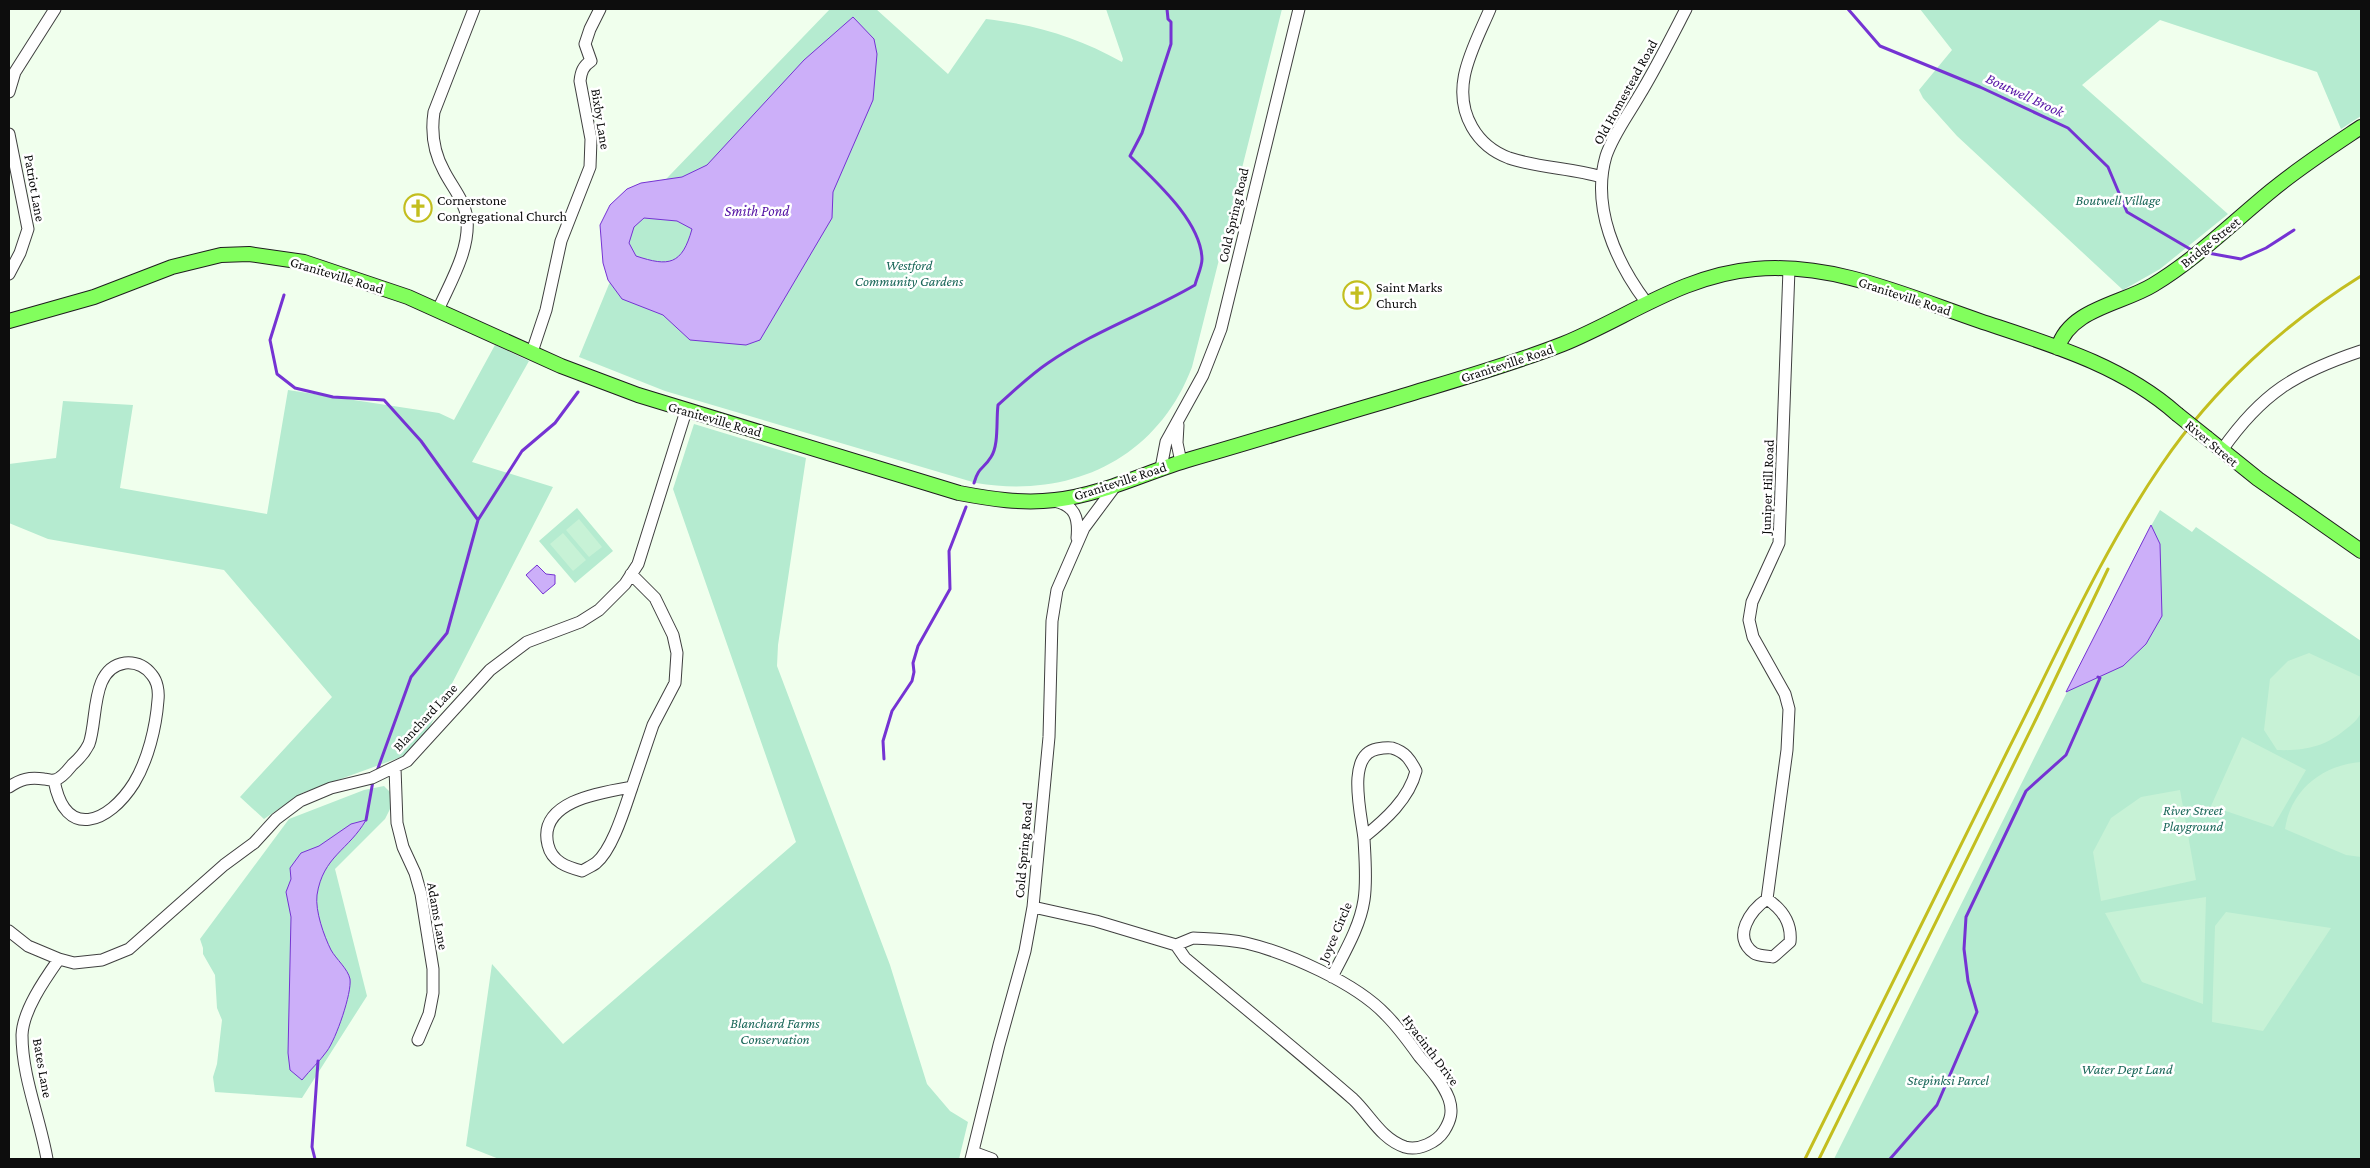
<svg xmlns="http://www.w3.org/2000/svg" width="2370" height="1168" viewBox="0 0 2370 1168" font-family="'Crimson Pro',serif">
<style>
.green{fill:#b5ebd0}
.pitch{fill:#c7f2d6}
.water{fill:#ccaff9;stroke:#7533d3;fill-rule:evenodd}
.lines{fill:none;stroke-linecap:round;stroke-linejoin:round}
.stream{stroke:#7533d3;stroke-width:3}
.minor-casing{stroke:#404040;stroke-width:13}
.major-casing{stroke:#1e1e1e;stroke-width:16}
.minor{stroke:#fff;stroke-width:11}
.major{stroke:#82fe5d;stroke-width:14}
.rail{stroke:#c3be1f;stroke-width:3}
.major-bridge-casing{stroke:#1e1e1e;stroke-width:16;stroke-linecap:butt}
.major-bridge{stroke:#82fe5d;stroke-width:14}
.labels{text-anchor:middle;stroke-width:5;stroke-linejoin:round;paint-order:stroke}
.street-label{font-size:14px;fill:#0d0d0d;stroke:#fff}
.poi-label{font-size:14px;fill:#0d0d0d;stroke:#fff;text-anchor:start}
.park-label{font-size:14px;font-style:italic;fill:#1a6759;stroke:#fff}
.water-label{font-size:15px;font-style:italic;fill:#5311a4;stroke:#fff}
</style>
<rect width="100%" height="100%" fill="#f0ffed"/>
<path class="green" d="M830,9H876L948,74L986,19C1037,25 1077,37 1122,62L1123,59L1106,9H1282L1192,367C1157,459 1071,499 976,483L665,391L579,357L642,204Z
M1920,9H2361V116L2341,129L2317,72L2160,20L2082,85L2228,214L2160,269L2123,290L1957,136L1923,98L1919,90L1952,50Z
M495,345L529,361L472,462L553,487L426,734L404,756L302,793L264,819L240,797L332,697L224,570L48,539L9,523V464L56,458L63,401L133,405L120,488L267,514L288,390L439,413L454,420Z
M694,424L806,458L778,645L777,666L890,965L927,1084L950,1111L968,1122L959,1159H499L466,1146L492,964L563,1044L796,842L673,489Z
M577,508L613,551L575,583L539,541Z
M2160,510L2192,532L2196,527L2361,641V1159H1834L2142,542Z
M384,786L390,792L392,805L385,819L335,869L367,996L302,1098L215,1092L213,1077L217,1064L222,1020L217,1008L215,975L203,954V948L200,939L289,819L364,790Z"/>
<path class="pitch" d="M579,519L602,547L589,557L566,530Z
M563,533L586,560L573,571L550,544Z
M2309,653L2361,677C2361,687 2364,702 2361,712C2359,719 2351,725 2346,729C2325,747 2304,751 2277,750L2264,730L2270,679L2288,661Z
M2242,737L2306,770L2273,827L2211,806Z
M2361,762V857L2346,855L2285,829C2291,790 2322,765 2361,762Z
M2180,790L2196,880L2101,901L2093,852L2111,818L2141,797Z
M2206,897L2203,1004L2142,982L2105,913Z
M2226,912L2331,928L2263,1031L2212,1022L2215,926Z"/>
<path class="water" d="M853,17L874,39L877,54L873,100L833,192L832,218L760,340L746,345L690,340L663,315L622,299L608,280L603,263L600,225L610,205L627,189L641,183L682,177L707,165L804,60ZM644,218L677,221L692,229C682,265 669,267 636,256L629,243L634,227Z
M2151,525L2160,544L2162,616L2146,644L2123,666L2066,692Z
M537,565L546,574L555,575V584L543,594L526,575Z
M366,820C349,850 323,856 317,895C315,911 324,936 331,950C336,959 348,969 350,979C352,993 336,1039 327,1051C320,1061 310,1070 302,1080L290,1070L288,1053L291,917L286,892L291,879L290,868L301,853L319,846L351,824Z"/>
<g class="lines">
<path class="stream" d="M1848,9L1880,46L1980,87L2068,128L2108,167L2127,212L2190,249
M2208,253L2241,259L2266,248L2294,230
M284,295L270,340L277,374L295,388L333,397L384,400L421,441L478,520
M974,483C979,466 983,470 991,457C999,445 996,421 998,405C1014,391 1030,375 1048,363C1094,331 1147,313 1195,285C1197,277 1202,267 1202,259C1201,221 1155,181 1130,156L1142,133L1171,44V22L1168,19L1167,9
M884,759L883,741L892,711L912,681L914,672L913,663L918,646L950,589L949,551L966,507
M377,771L411,677L447,633L478,520L522,451L555,423L578,392
M366,820L373,781
M315,1159L312,1147L318,1061
M1890,1159L1937,1105L1977,1012L1968,981L1964,949L1966,917L2026,791L2066,755L2100,678L2098,677"/>
<g class="minor-casing">
<path id="minor" d="M1490,9C1474,47 1449,87 1472,127C1480,141 1493,152 1509,158C1539,168 1572,168 1602,177
M9,92L15,72L55,9
M9,134L28,229L20,253L9,274
M1646,302C1616,262 1591,207 1606,156C1613,135 1628,115 1639,96C1656,68 1671,38 1686,9
M438,310C450,283 470,250 467,219C465,201 452,187 444,171C434,153 431,132 434,112L474,9
M532,352L546,310L561,241L590,167L591,139L580,81C581,72 583,66 591,61L585,44L590,29L600,9
M1178,425L1177,443L1181,462
M2222,450C2262,393 2295,373 2361,351
M1161,468L1166,442L1203,375L1221,329L1299,9
M1054,501C1075,505 1079,518 1077,538
M631,574L655,598L673,635L677,653L675,683L653,725L632,787C602,792 537,801 548,845C552,862 567,867 582,871C587,868 592,866 596,863C613,849 625,807 632,787
M395,768L397,823L403,847L415,873L421,894L433,969V993L429,1014L418,1040
M9,787C21,779 29,777 44,779C47,779 52,781 55,780C62,778 68,770 72,765C79,759 85,752 89,744C98,720 90,668 125,663C136,662 145,666 152,675C157,681 159,691 158,700C156,727 148,760 134,783C109,823 65,841 54,780
M1767,899C1751,910 1731,937 1754,953C1758,956 1768,956 1773,957L1790,942C1792,923 1783,910 1767,899L1787,750L1789,709L1785,694L1753,637L1749,620L1752,602L1779,543L1789,269
M1033,907L1096,921L1176,945
M9,931L28,946L59,959L74,963L102,960L129,949L224,865L254,843L276,819L300,801L331,788L372,778L407,761L490,670L527,642L580,622L599,610L625,584L638,564L686,411
M1193,938C1211,939 1228,939 1246,943C1288,953 1356,983 1386,1015C1398,1027 1409,1042 1419,1056C1430,1069 1443,1083 1449,1099C1453,1111 1451,1120 1444,1131C1437,1142 1419,1151 1405,1147C1381,1139 1370,1115 1353,1099C1298,1051 1241,1005 1185,958L1176,945Z
M1332,977C1344,953 1360,927 1364,900C1367,881 1365,858 1364,839C1362,817 1345,755 1377,749C1382,748 1387,747 1392,748C1405,752 1410,759 1416,771C1409,799 1385,820 1364,837
M973,1152L992,1159
M47,1159C40,1118 22,1077 22,1035C23,1010 45,979 59,959
M971,1159L999,1045L1025,951L1033,907L1049,737L1052,621L1057,590L1084,528L1116,485"/>
</g>
<g class="major-casing">
<path id="major" d="M9,321L94,297L172,267L221,255L249,254L304,262L408,297L561,366L638,395L959,493C991,499 1022,504 1055,500C1102,495 1146,472 1191,459C1258,440 1324,419 1390,400C1448,382 1507,366 1563,344C1627,318 1683,275 1755,269C1833,262 1907,296 1980,321C2049,344 2122,365 2177,414
M2058,348C2069,309 2122,304 2153,285C2196,259 2232,223 2271,191C2300,167 2331,147 2361,127
M2207,438L2258,479L2361,551"/>
</g>
<use href="#minor" class="minor"/>
<use href="#major" class="major"/>
<path class="rail" d="M1805,1159C1873,1023 1940,886 2008,750C2057,654 2101,553 2162,464C2213,389 2284,324 2361,276
M1819,1159L2037,717L2108,569"/>
<g class="major-bridge-casing">
<path id="major-bridge" d="M2177,414L2207,438"/>
</g>
<use href="#major-bridge" class="major-bridge"/>
</g>
<defs>
<g id="church-ring" transform="scale(1.4375)"><circle r="9.5" fill="#fff" stroke="#c3be1f" stroke-width="1.5"/><path d="M-1.2-6h2.4v3.5h3.3v2.4h-3.3V6h-2.4V-.1h-3.3v-2.4h3.3Z" fill="#c3be1f"/></g>
</defs>
<g fill-rule="evenodd">
<use href="#church-ring" x="418" y="208"/>
<use href="#church-ring" x="1357" y="295"/>
</g>
<g class="labels">
<g class="street-label">
<text transform="translate(1625 92) rotate(-61)" y="5">Old Homestead Road</text>
<text transform="translate(601 119) rotate(81)" y="5">Bixby Lane</text>
<text transform="translate(35 188) rotate(80)" y="5">Patriot Lane</text>
<text transform="translate(1233 215) rotate(-77)" y="5">Cold Spring Road</text>
<text transform="translate(2210 242) rotate(-39)" y="5">Bridge Street</text>
<text transform="translate(337 275) rotate(17)" y="5">Graniteville Road</text>
<text transform="translate(1905 296) rotate(18)" y="5">Graniteville Road</text>
<text transform="translate(1507 363) rotate(-18)" y="5">Graniteville Road</text>
<text transform="translate(715 419) rotate(16)" y="5">Graniteville Road</text>
<text transform="translate(2212 443) rotate(40)" y="5">River Street</text>
<text transform="translate(1120 481) rotate(-18)" y="5">Graniteville Road</text>
<text transform="translate(1767 487) rotate(-88)" y="5">Juniper Hill Road</text>
<text transform="translate(425 717) rotate(-47)" y="5">Blanchard Lane</text>
<text transform="translate(1023 850) rotate(-85)" y="5">Cold Spring Road</text>
<text transform="translate(438 916) rotate(80)" y="5">Adams Lane</text>
<text transform="translate(1335 932) rotate(-67)" y="5">Joyce Circle</text>
<text transform="translate(1431 1050) rotate(53)" y="5">Hyacinth Drive</text>
<text transform="translate(43 1068) rotate(80)" y="5">Bates Lane</text>
</g>
<g class="poi-label">
<text x="437" y="205">Cornerstone<tspan x="437" dy="16">Congregational Church</tspan></text>
<text x="1376" y="292">Saint Marks<tspan x="1376" dy="16">Church</tspan></text>
</g>
<g class="park-label">
<text x="2118" y="205">Boutwell Village</text>
<text x="909" y="270">Westford<tspan x="909" dy="16">Community Gardens</tspan></text>
<text x="2193" y="815">River Street<tspan x="2193" dy="16">Playground</tspan></text>
<text x="775" y="1028">Blanchard Farms<tspan x="775" dy="16">Conservation</tspan></text>
<text x="2127" y="1074">Water Dept Land</text>
<text x="1948" y="1085">Stepinksi Parcel</text>
</g>
<g class="water-label">
<text transform="translate(2025 95) rotate(25)" y="5">Boutwell Brook</text>
<text x="757" y="216">Smith Pond</text>
</g>
</g>
<rect width="2370" height="1168" fill="none" stroke="#0d0d0d" stroke-width="20"/>
</svg>
